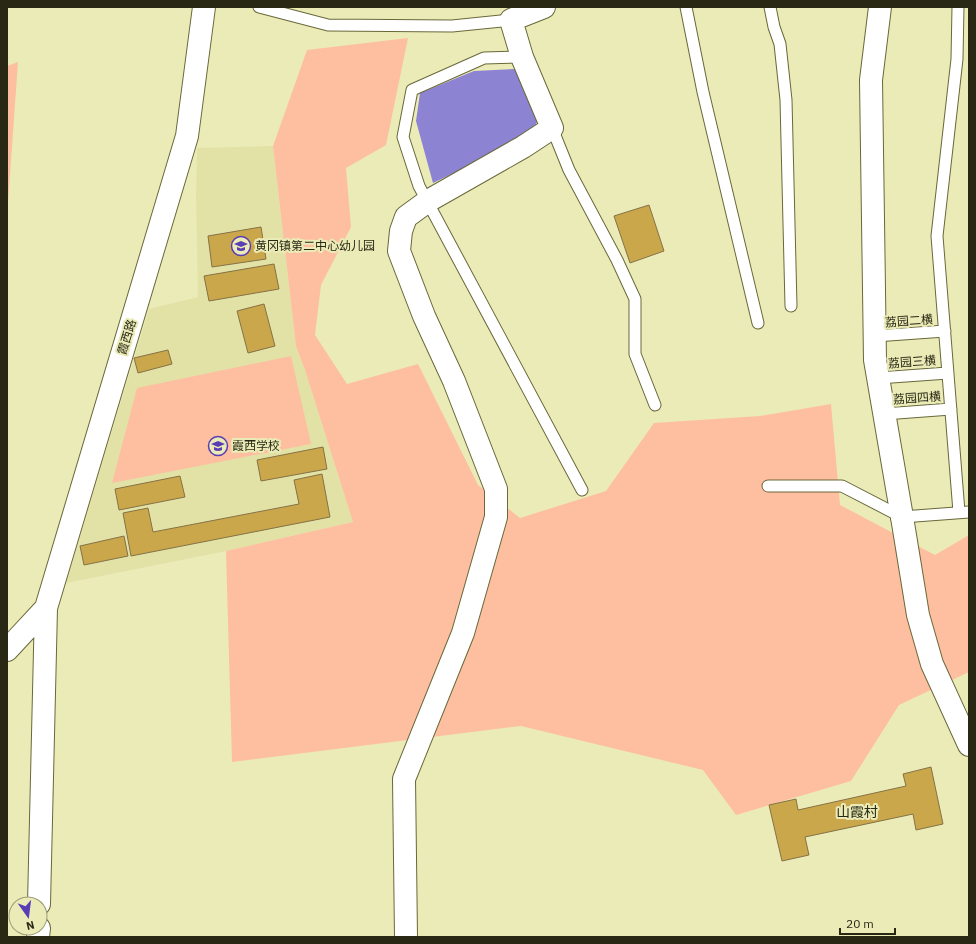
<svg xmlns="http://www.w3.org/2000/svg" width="976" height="944" viewBox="0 0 976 944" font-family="'IBM Plex Sans','Noto Sans SC',sans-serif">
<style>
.built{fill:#e2e2a7}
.green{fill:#fdbf9f}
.water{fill:#8c83d3}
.building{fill:#cba74c;stroke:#847245}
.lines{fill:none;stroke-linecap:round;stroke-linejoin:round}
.lane-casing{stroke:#69683a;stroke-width:13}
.street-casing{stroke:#69683a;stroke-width:24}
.secondary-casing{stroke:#69683a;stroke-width:24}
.lane{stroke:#fff;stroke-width:11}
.street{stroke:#fff;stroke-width:22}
.secondary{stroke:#fff;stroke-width:22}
.labels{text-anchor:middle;stroke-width:4;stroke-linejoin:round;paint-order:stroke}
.poi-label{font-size:12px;fill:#292815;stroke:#ebebb8;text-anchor:start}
.street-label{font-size:12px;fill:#292815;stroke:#ebebb8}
.quarter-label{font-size:14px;fill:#292815;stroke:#ebebb8}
</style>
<rect width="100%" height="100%" fill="#ebebb8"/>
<path class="built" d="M273,146L296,346L305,370L353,522L226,551L66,583L149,309L198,297L196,196L197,148Z"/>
<path class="green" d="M408,38L386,145L346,168L351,227L321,285L315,335L347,384L418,364L478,485L520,518L606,491L654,423L760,416L831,404L840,505L935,555L969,535V672L899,705L851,781L736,815L703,770L521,726L232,762L226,551L353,522L305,370L296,346L273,146L307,50Z
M18,62L7,217V66Z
M291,356L311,444L112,483L137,388Z"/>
<path class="water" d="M515,69L539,116L535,127L498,152L433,183L416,121L420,93L474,71Z"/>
<path class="building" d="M649,205L664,251L630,263L614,216Z
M261,227L266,259L212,267L208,236Z
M274,264L279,289L209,301L204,276Z
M264,304L275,346L248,353L237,311Z
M168,350L172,364L138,373L134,358Z
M323,447L327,469L261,481L257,460Z
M322,474L330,517L131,556L123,513L148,508L153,532L299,504L294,480Z
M180,476L185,497L119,510L115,489Z
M124,536L128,556L84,565L80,546Z
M931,767L943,824L916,830L913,814L805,837L809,855L782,861L769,805L796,799L798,810L906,786L903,774Z"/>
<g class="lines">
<g class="lane-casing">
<path id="lane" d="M259,7L328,25L452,26L511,20
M686,7L703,92L758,323
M770,7L774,27L780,44L786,100L791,306
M958,7L957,59L937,236L959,512
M522,57L484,58L412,90L403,137L419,186L582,490
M552,128L569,170L617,260L635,299V354L655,405
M875,336L945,331
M878,378L948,373
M884,414L951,409
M768,486H842L902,517L969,512"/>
</g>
<g class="street-casing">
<path id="street" d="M880,7L871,80L875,360L902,517
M406,937L404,779L463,633L496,517V489L454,381L424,316L399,251L401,231L406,217L428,201L523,147L552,128L522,57L511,20L544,7"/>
</g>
<g class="secondary-casing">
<path id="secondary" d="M902,517L918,615L932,664L969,745
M7,650L46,608L187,136L204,7
M39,904L46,608
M38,937L39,928"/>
</g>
<use href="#lane" class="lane"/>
<use href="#street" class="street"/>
<use href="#secondary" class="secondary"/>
</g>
<defs>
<g id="school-ring" transform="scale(1)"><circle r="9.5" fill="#ebebb8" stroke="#593db5" stroke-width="1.5"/><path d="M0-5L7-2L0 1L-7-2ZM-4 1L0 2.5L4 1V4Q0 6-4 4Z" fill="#593db5"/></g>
</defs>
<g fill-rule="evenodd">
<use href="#school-ring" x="241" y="246"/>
<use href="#school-ring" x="218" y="446"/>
</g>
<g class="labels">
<g class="poi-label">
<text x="255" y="250">黄冈镇第二中心幼儿园</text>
<text x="232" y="450">霞西学校</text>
</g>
<g class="street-label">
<text transform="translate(909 321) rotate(-4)" y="4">荔园二横</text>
<text transform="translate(127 337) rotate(-73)" y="4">霞西路</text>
<text transform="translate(912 362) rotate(-4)" y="4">荔园三横</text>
<text transform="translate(917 398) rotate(-4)" y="4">荔园四横</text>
</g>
<g class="quarter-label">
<text x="857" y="817">山霞村</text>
</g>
</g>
<rect width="976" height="944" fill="none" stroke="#292815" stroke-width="16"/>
<g transform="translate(28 916) rotate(166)"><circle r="19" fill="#ebebb8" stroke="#9d9d77"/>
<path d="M0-3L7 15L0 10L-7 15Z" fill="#593db5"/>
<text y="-6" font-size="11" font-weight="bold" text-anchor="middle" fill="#292815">N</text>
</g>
<path d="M840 928v6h55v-6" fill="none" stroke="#292815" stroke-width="2"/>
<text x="846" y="928" font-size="12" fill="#292815" stroke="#ebebb8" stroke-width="3" paint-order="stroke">20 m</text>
</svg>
